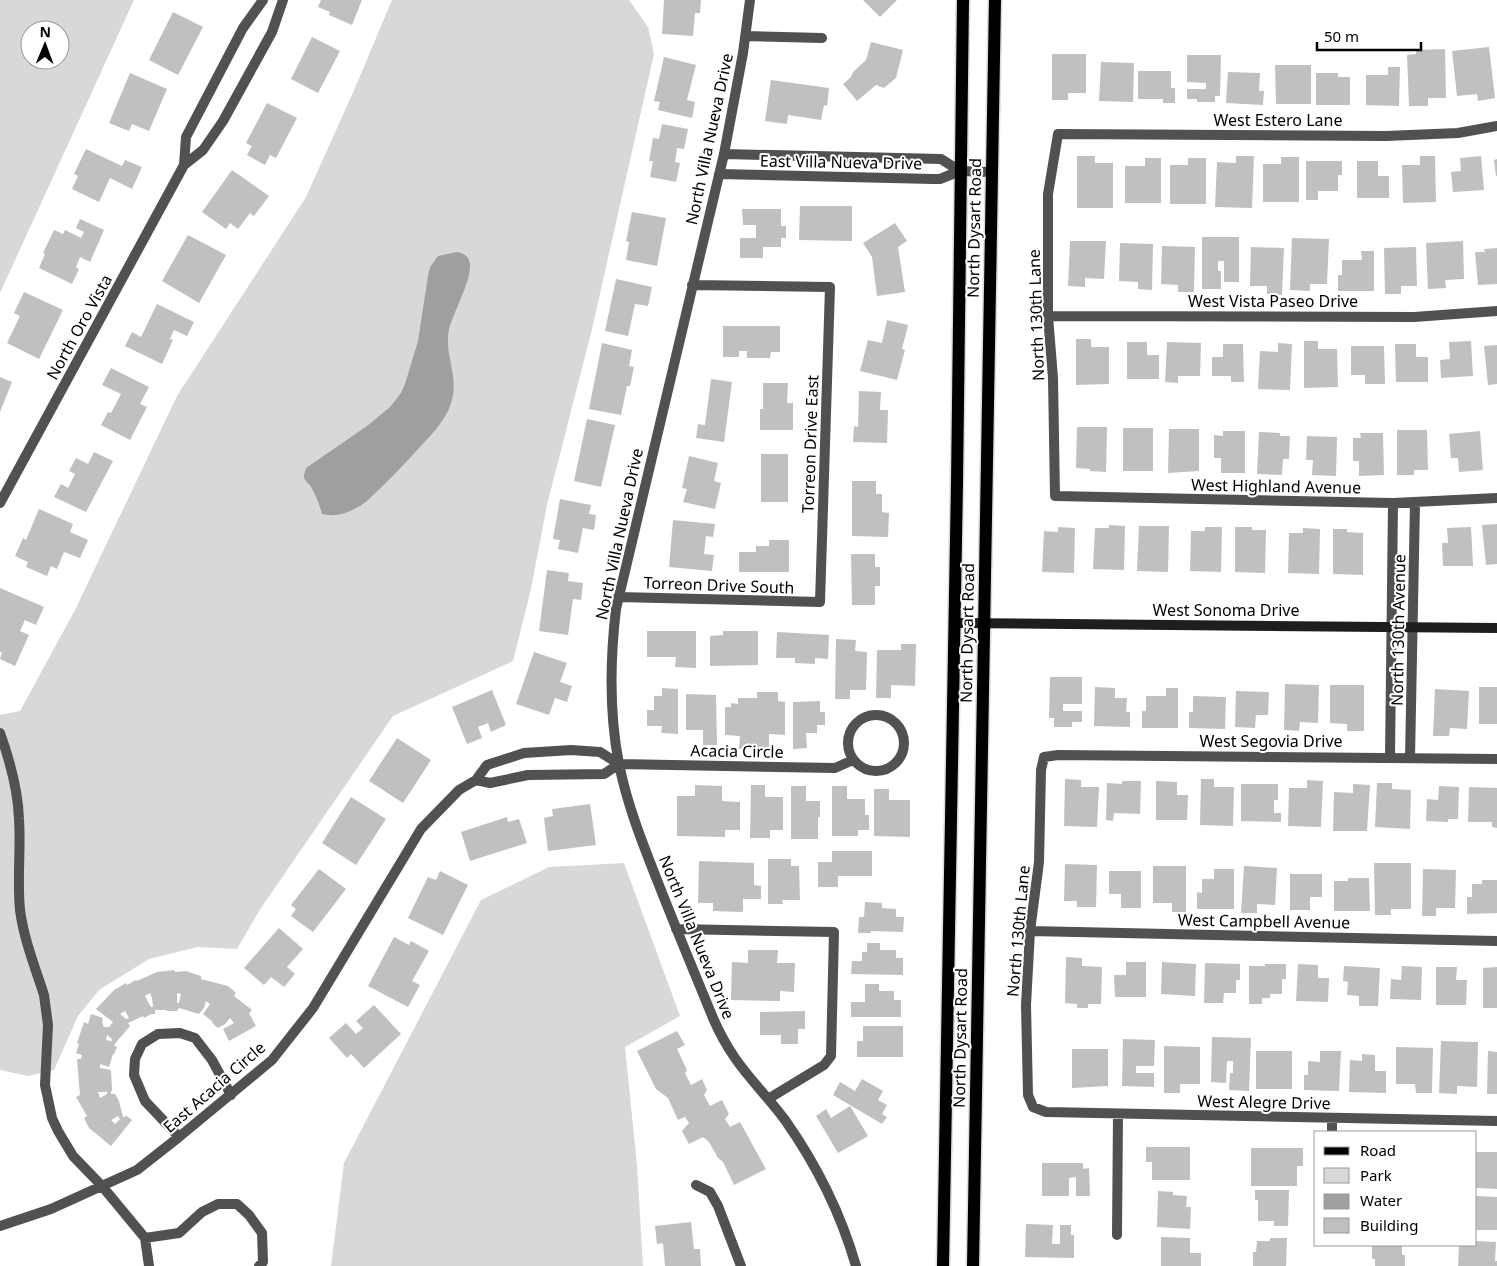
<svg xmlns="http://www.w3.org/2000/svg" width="1497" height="1266" viewBox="0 0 1497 1266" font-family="'Noto Sans',sans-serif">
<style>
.green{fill:#d8d8d8;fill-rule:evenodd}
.water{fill:#9f9f9f}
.building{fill:#c0c0c0;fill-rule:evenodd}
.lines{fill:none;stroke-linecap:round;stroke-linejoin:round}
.primary-casing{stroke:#dbdbdb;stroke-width:15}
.street{stroke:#515151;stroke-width:10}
.secondary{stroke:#1e1e1e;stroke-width:10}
.primary{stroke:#000;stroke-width:12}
.labels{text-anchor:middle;stroke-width:4;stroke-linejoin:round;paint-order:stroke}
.street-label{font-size:16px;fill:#000;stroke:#fff}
</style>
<rect width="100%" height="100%" fill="#fff"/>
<path class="green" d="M0,0H134L0,293ZM30,30H60V60H30Z
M392,0H629L648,27L654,54L592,329L547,505L531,589L513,661L393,716L259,911L237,949L198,947L149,959L99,990L78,1016L54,1070L28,1076L0,1070V715L20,711L75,610L177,396L306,197L355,88Z
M624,863L680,1016L625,1047L637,1165L643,1266H331L344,1163L481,900L549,867Z"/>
<path class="water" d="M457,252C462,253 467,255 469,260C475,274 453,313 449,329C443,358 463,379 448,411C441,425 430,436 420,447C403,466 385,484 367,501C354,511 338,518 322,514C320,506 316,495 311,487C309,483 305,482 304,477C304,473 305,472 306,468L367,426L390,407L401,393L405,384L418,341L428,276L430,267L438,256Z"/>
<path class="building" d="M321,0H362L352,25L329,15L330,12L318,7Z
M664,0H701L700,13H695L693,36L662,34Z
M863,0H897L880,17Z
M173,12L203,27L178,75L149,60Z
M312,37L340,51L318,93L291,79Z
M871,42L903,50L896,78L884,88L876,85L857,101L843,84L851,77L853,72L866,60Z
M1489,47L1495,98L1478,101L1477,94L1457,96L1452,51Z
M1445,49L1446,98H1428V106H1409L1407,55L1416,54V50Z
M1052,54H1086V93H1068V100H1052Z
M1187,55H1221L1220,96H1215V102H1197V99H1187V89H1206V83L1187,82Z
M664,57L696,65L687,100L695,102L692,118L658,110L660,102L654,101Z
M1101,62L1134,63L1133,102L1099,101Z
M1275,65H1311V104H1276Z
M1388,67H1400L1399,106L1366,105V75H1388Z
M1138,71H1171V88H1175V103H1163V99H1138Z
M1228,72L1260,73L1259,91H1264L1263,105L1226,103Z
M130,73L167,89L149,131L132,124L129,131L109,123Z
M1316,73H1338V77H1350V105H1316Z
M771,80L829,88L827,106L824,105L821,120L788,115L787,124L765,121Z
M267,103L297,118L276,158L270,155L265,165L247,155L252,146L246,143Z
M662,124L688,129L684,149L677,148L675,162L680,163L676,182L650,177L653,161H649L653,138L659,139Z
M86,149L122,166L125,160L142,167L132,189L110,178L99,202L72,189L78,176L74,174Z
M1077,156H1095V163H1113V208H1077Z
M1236,156H1254L1252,208L1215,207L1217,162L1236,163Z
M1420,156H1435L1436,202L1403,203L1402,165H1420Z
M1481,156L1484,190L1453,192L1451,172L1461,171L1460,158Z
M1281,157H1299V202H1263V164H1281Z
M1145,158H1161V203H1125V166H1145Z
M1188,158H1206V204H1170V165H1188Z
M1497,159V176H1496L1494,160Z
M1306,161H1342V175H1338V191H1318V200H1306Z
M1357,161H1378V176H1389V198H1357Z
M232,170L269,196L254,216L250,213L238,229L230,223L226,229L202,212Z
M800,206H852V241L799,240Z
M742,209H781V226H786V238H781V247H763V258H740V238H756V225H743Z
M632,212L666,218L657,266L626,260L629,242L626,241Z
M80,219L104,230L90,262L80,257L76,267L79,269L72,284L39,268L45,254L43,253L54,230L63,234L65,230L81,238L84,232L76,228Z
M895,223L907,241L898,247L905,292L877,296L872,257L863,243Z
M188,235L226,255L199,303L162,281Z
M1202,237H1239V282H1224V261H1218V271H1221V289H1202Z
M1292,238L1329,239L1327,284H1310V291L1290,290Z
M1070,241H1106L1104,279L1085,278V287L1068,286Z
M1463,241L1464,279L1445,280L1446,288L1428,289L1426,243Z
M1120,243L1153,244L1152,290L1138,289V282L1119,281Z
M1162,246L1195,247L1194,292H1178V285L1161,284Z
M1251,247L1284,248L1282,295L1267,294V286H1250Z
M1416,247L1417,286H1401V294H1385L1384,248Z
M1497,248V284L1478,285L1475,252H1485L1484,249Z
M1361,251H1374V291H1338V275H1342V260H1362Z
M616,279L652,287L648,306L635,304L628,336L605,331Z
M24,292L63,310L39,359L7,343L20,316L14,313Z
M157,304L194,322L187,336L174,330L170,339L173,340L162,364L125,346L132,332L141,337Z
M887,320L908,325L902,349L905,350L897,380L860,371L868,340L882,343Z
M723,326H780V352H771L770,358H747V351H739V357H723Z
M1076,339H1091V347H1109V384L1076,385Z
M1304,341H1318V349H1337L1338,387L1304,388Z
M1471,341L1473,376L1441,378L1440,360L1450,359L1449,342Z
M1127,342H1147V355H1159V379H1127Z
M1167,342L1201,343L1200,376H1178V383L1165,382Z
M602,343L632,350L629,366L634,367L630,386H627L621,415L589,409Z
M1278,343L1292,344L1290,390L1258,389L1260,351L1278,352Z
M1223,344H1243L1244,382H1231V376H1212V357H1223Z
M1395,344H1416V357H1428V382H1396Z
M1497,345V384L1488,385L1484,346Z
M1351,346H1384L1385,384H1365V375H1351Z
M111,368L149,387L140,404L147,407L130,440L101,425L108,412L111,413L121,394L102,385Z
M0,377L12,382L0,412Z
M711,379L732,382L724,442L696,438L698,424L705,425Z
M763,383H788L787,403H793V430H760V409H763Z
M859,391L881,392L880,410H888L887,443L853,442L854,426L858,427Z
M587,419L615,425L601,487L574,481Z
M1077,427H1107L1106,472L1090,471V469L1076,468Z
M1123,428H1153V471H1123Z
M1169,429H1199V471L1168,473Z
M1397,430H1427L1428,470H1414V475H1397Z
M1223,431H1245V473H1221V458H1214V435L1223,436Z
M1480,431L1483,470L1459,472L1458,458H1451L1449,434Z
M1259,432L1280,433V436H1290L1289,459H1283L1282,475L1257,474Z
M1360,433H1383L1384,475L1359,476V461H1353V438H1361Z
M1307,436L1337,437L1336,476L1312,475L1313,460H1306Z
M94,452L113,461L86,512L54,497L61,484L68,488L75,474L69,471L76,458L88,464Z
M761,454H788V502H761Z
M689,456L718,463L714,481L721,483L715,509L683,502L687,489L682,488Z
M852,481H876V494H882V512L889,513L888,537L852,536Z
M560,499L591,505L589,514L596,515L594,530L583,528L578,553L558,549L560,540L553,539Z
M39,509L73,524L70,532L88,540L80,558L64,552L57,569L51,566L47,576L26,567L28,562L15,556L23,538L26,540Z
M673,520L715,524L713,537L706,536L704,554L714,555L712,571L669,567Z
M1497,524V564L1486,565L1482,525Z
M1109,525L1125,526L1124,570L1093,569L1095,528H1109Z
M1139,526H1169L1168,572L1137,571Z
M1058,527L1075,528L1074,573L1042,572L1044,531L1058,532Z
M1205,527H1222L1221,572L1190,571L1191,531H1205Z
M1235,527H1252V530H1266L1265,573L1235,572Z
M1471,527L1473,566H1443L1442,543H1448L1447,528Z
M1303,528L1320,529L1319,574L1288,573L1289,533H1303Z
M1333,529H1347V532L1363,533V575L1333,574Z
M769,540H789V572H739V552H756V546H769Z
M851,554H875V567H880V586H875V605H852Z
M547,570L569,573L568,581L583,583L581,600L573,599L568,635L539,631Z
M0,588L44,607L36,625L25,620L20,631L29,635L15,666L0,659L2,652H0Z
M647,631H696V668L675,667L676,657H647Z
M723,631H758V665L710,666V636L723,635Z
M777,632L829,635L828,659L815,658V664L795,663V658H776Z
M836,639L856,640L855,651L867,652L866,690H850V699H835Z
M901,644H916L915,686L891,685V698H876L877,650H901Z
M534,652L567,663L560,682L572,686L567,702L555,698L549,715L516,704Z
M1050,677H1082V704H1063V711H1082V722H1072V727H1054V718H1049Z
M1285,684L1319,685L1318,723L1300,722L1299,731L1284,730Z
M1330,685H1364V731H1347V724L1330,723Z
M1095,687L1115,688V698H1127L1126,712H1130V727L1094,726Z
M1479,687H1497V724H1479Z
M662,688L678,689V734L661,733L662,726H647V710H654V696H662Z
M1166,688H1178V728H1142V711H1146V696H1166Z
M1435,689L1469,691L1467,729L1450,728L1449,736H1433Z
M492,690L506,725L491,732L488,723L478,727L482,738L467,744L452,707Z
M1236,691L1269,692L1268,715H1256L1255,728L1235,727Z
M757,692H778V701L785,702V735L769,734V748L739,749L740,736L725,735V707H731V703L738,704V698H757Z
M686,694L716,695L717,745H703V730H686Z
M1193,696L1226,697L1225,729L1189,728V712H1193Z
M820,701V712H825V725H817V733H806L807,748L793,749V702Z
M397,738L431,760L403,803L369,781Z
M1065,779L1081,780V787H1099L1097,827L1064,826Z
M1201,779H1214V787H1234L1233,826L1200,825Z
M1307,780L1323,781L1321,827L1288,826L1289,788H1307Z
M1122,781H1141L1140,814L1114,813L1113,821L1106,820L1107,783L1122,784Z
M1156,781L1177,782V795H1188L1187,820H1156Z
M1377,783H1392V789L1411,790L1410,829L1375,827Z
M1241,784H1278V800H1274V813H1281V822L1241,821Z
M1353,784L1370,785L1367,831H1333L1334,792L1353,793Z
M695,785L722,786V801L740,802V830H725V837L677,836V796H695Z
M751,785H765V797H783V830H770V838H750Z
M791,786H806V801H820V817H818V839H791Z
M832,786H847V799H865V815H869V830H858V836H832Z
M1439,786L1459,787L1458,819H1448V822L1426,821L1427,799L1438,800Z
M1469,787L1497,788V828L1492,827V822H1468Z
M874,789H889V800H910V837L874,836Z
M351,797L386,819L356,865L322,843Z
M590,804L596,845L548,851L544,818L553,816L552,809Z
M507,817L508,822L519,819L527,843L470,861L461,832Z
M832,851H872V876H838V887H818V862H832Z
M768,859H791V866H799L800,900H782L783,904H768Z
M699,861L754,863V885L761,886V899H743V912L713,911V903H698Z
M1374,863H1411V909H1391V915H1375Z
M1065,864L1097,865L1096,907H1077V901H1064Z
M1153,866H1186V912H1172V903H1153Z
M1244,866L1277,868L1275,905L1257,904V913H1241Z
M319,869L346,889L313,932L291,916L296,909L291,905Z
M1214,869H1234V909H1197V892L1202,893V879H1214Z
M1423,869L1456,870L1455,908H1436V916H1422Z
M440,871L468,885L443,935L408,918L428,877L436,880Z
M1109,871H1141V908H1121V894H1109Z
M1290,874H1322V897H1310V910H1290Z
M1348,878H1369L1370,911H1334V881H1348Z
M1482,880H1497V913L1467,914V897H1472V884H1482Z
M865,902L882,903V908L896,909V917H904L903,932L871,931V933H858L859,917H864Z
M279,928L303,949L287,967L295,974L284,987L271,977L264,985L244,968Z
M394,937L409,945L411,941L429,951L412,981L420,985L408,1007L368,986Z
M867,943H880V950H896V958H903V975L851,974L852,961H862V952H867Z
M748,950H778L777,963H795L794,992L780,991V1001L731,1000L732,962L748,963Z
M1066,957L1082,958V966L1102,967L1101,1004H1088V1008H1077V1004L1065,1003Z
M1126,962H1146V997H1115L1114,975H1126Z
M1162,962L1196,964L1195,996L1161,994Z
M1205,963L1240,964V980H1236V993H1224L1223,1003H1204Z
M1265,964H1286V979H1282V994H1270V998H1262V1004H1249V966H1265Z
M1298,964L1318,965V978H1329L1328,1002L1296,1001Z
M1344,966L1380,968L1378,1006H1359V996L1347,995L1348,982L1343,981Z
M1402,966L1422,967L1421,1000L1390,999L1391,979L1401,980Z
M1436,967H1457L1456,980H1467L1466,1005H1436Z
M1497,967V1008H1483V968Z
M174,970L175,972L186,971L201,976V979L228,986L236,993L234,996L252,1010L249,1013L256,1026L229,1041L223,1029L234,1023L230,1018L225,1024L218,1028L212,1023L213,1022L203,1014L210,1004L206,1001L204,1008L199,1014L179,1008L177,1011H167L166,1010H155V1014H151L144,1018L143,1016L128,1023L130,1026L114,1045L117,1047L114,1054H113L109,1067L100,1064V1068L111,1070L112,1091H111V1094H115L119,1101L123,1117L127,1116L132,1120L111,1146L89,1128L84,1118L87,1116L76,1097L80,1095L77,1059H81L82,1055L76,1053L79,1044L77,1043L84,1022L88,1024L91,1014L103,1018L102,1022L104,1027H109L113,1022L96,1009L114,990L126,983L127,985L136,980L137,981L157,972ZM150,993L152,998L153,1007H151L145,996ZM177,993L181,994L179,1003H177ZM125,1011L129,1018L126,1019L120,1014ZM107,1035L112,1039V1041L106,1040ZM98,1092H107V1094L100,1098ZM118,1116L120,1119L115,1124L111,1120Z
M865,984H879V991H894V1000H901V1017H851V1002H865Z
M374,1005L401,1034L364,1068L351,1054L347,1058L329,1038L346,1023L356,1034L363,1028L356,1021Z
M805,1011V1029H798V1044H781V1035H760V1012Z
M863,1026H903V1057H857V1041H863Z
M677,1031L685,1045L677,1049L687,1070L685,1073L691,1085L702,1079L707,1090L704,1095L710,1106L722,1100L729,1114L725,1119L730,1127L740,1122L766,1169L734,1185L723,1162L718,1158L709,1142L703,1137L689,1144L682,1131L689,1123L685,1117L678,1120L668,1098L656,1089L637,1051Z
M1212,1037L1251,1038L1249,1091L1229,1090L1230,1073H1233V1061H1227L1226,1083L1211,1082Z
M1123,1039L1155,1040L1154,1066H1136V1073H1154V1087L1122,1086Z
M1441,1041L1478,1042L1477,1087L1457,1086V1094L1439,1093Z
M1164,1046L1200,1047V1084H1180V1093H1164Z
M1396,1047L1433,1048L1432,1093H1416L1415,1084H1396Z
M1072,1049H1108V1086L1072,1088Z
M1256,1051H1292V1089H1256Z
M1320,1051H1341L1339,1091L1304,1090V1075H1308V1061L1320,1062Z
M1488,1051L1497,1052V1094H1487Z
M1362,1054L1375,1055V1071H1386V1093L1349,1092L1350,1060L1362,1061Z
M862,1079L883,1091L878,1100L887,1105L882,1114L887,1117L882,1124L833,1095L840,1082L855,1091Z
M850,1106L868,1136L838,1153L816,1116L826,1109L831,1118Z
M1146,1147H1190V1180H1152V1162H1146Z
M1251,1148H1303V1166H1297V1186H1251Z
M1476,1152H1497V1189L1476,1188Z
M1042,1163H1083V1169L1089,1168L1090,1196H1076V1177L1069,1178V1196H1042Z
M1255,1190H1289L1288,1226H1274V1221H1258V1200H1255Z
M1158,1191L1173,1192V1195L1187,1196L1186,1207H1191L1190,1229L1157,1227Z
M1476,1196L1497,1197V1230H1476Z
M691,1222L694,1249H700L701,1266H665L663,1243L657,1244L655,1226Z
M1026,1224L1053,1225L1052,1244H1060V1225H1071V1235H1074V1258L1025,1257Z
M1161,1237L1190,1238V1253H1201V1266H1161Z
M1270,1238H1287L1286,1266H1253V1252H1256L1257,1241H1270Z
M1476,1241L1496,1242L1495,1261H1497V1266H1458L1459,1245H1476Z
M1372,1245H1402V1255H1405V1266H1375V1259H1372Z"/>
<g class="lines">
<g class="primary-casing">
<path id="primary" d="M943,1266L957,483L963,0
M973,1266L995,0"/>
</g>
<path class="street" d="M750,0L743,53L724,154L616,609C610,660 609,713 619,764C627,804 642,842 657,880C675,926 694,972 713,1018C719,1032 726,1045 735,1058C750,1080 769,1098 785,1120C816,1164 841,1214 856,1266
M746,36L822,38
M1497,126L1458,133L1386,136L1058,134L1048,194V316L1053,378L1055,496L1393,503L1497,498
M724,154L941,159L960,171
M184,165L203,150L223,121L272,32L283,0
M719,174L933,179H940L960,171L992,172
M1048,316L1414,317L1497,311
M0,503L184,165L186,137L243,28L263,0
M618,597L820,602L830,287L692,285
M848 743a28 28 0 1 1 56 0a28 28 0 1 1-56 0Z
M0,733C10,761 18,790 19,819C21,849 17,880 20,910C24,940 35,967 44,995L48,1025L45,1085L52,1118L58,1131L73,1156L102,1186L145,1238L149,1266
M1390,757L1393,503
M1410,758L1415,503
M1497,759L1058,755L1044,757L1041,770L1039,862L1030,931L1026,1005L1028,1095L1033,1107L1046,1112L1497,1121
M476,780L490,783L528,775L604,774L619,764
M676,929L834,932L831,1056L824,1065L768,1099
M1030,931L1497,941
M1332,1132V1118
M179,1137L145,1101L134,1075L135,1059L142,1044L158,1034L180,1033L195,1038L212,1060L231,1095
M696,1185L710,1192L718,1206L741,1266
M0,1226L51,1209L137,1170L179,1137L272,1060L313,1008L421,829L459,790L476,780L487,765L524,753L571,750L600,752L619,764L835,768L853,760
M1117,1235L1118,1115
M145,1238L179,1233L202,1212L218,1204H237L249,1215L262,1233L263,1262L259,1266"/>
<path class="secondary" d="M955,623L1497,628"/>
<use href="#primary" class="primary"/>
</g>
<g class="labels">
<g class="street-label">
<text x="1278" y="126">West Estero Lane</text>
<text transform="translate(709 139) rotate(-78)" y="6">North Villa Nueva Drive</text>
<text transform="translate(841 162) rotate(1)" y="6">East Villa Nueva Drive</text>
<text transform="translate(974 228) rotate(-89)" y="6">North Dysart Road</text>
<text x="1273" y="307">West Vista Paseo Drive</text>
<text transform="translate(1036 315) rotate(-92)" y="6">North 130th Lane</text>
<text transform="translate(79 327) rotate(-61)" y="6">North Oro Vista</text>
<text transform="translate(810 444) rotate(-88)" y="6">Torreon Drive East</text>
<text transform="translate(1276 486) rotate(1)" y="6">West Highland Avenue</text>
<text transform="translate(619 534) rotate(-78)" y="6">North Villa Nueva Drive</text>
<text transform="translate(719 585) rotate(2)" y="6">Torreon Drive South</text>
<text x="1226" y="616">West Sonoma Drive</text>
<text transform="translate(1398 630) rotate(-89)" y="6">North 130th Avenue</text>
<text transform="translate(967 633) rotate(-89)" y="6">North Dysart Road</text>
<text x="1271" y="747">West Segovia Drive</text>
<text transform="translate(737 751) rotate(1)" y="6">Acacia Circle</text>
<text transform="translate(1264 921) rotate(1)" y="6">West Campbell Avenue</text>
<text transform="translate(1018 931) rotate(-85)" y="6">North 130th Lane</text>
<text transform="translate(697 937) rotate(68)" y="6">North Villa Nueva Drive</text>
<text transform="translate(960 1038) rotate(-89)" y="6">North Dysart Road</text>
<text transform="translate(214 1087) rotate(-41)" y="6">East Acacia Circle</text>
<text transform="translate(1264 1102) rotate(1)" y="6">West Alegre Drive</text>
</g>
</g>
<rect x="1314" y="1131" width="162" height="115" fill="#ffffff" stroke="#999999"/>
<rect x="1324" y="1147" width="25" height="8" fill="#000000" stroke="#999999"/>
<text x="1360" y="1156" font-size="15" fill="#000000">Road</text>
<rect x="1324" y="1168" width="25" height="15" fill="#d8d8d8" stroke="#999999"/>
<text x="1360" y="1181" font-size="15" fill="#000000">Park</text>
<rect x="1324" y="1194" width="25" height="15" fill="#9f9f9f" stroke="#999999"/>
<text x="1360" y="1206" font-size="15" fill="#000000">Water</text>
<rect x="1324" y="1218" width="25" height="15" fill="#c0c0c0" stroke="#999999"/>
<text x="1360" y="1231" font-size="15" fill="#000000">Building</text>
<g transform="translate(45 45) rotate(1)"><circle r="24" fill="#ffffff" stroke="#999999"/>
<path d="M0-4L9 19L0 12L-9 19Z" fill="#000000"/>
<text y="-8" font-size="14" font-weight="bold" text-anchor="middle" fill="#000000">N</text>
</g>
<path d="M1317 42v8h104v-8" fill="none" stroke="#000000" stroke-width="2.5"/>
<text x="1324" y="42" font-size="15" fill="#000000" stroke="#ffffff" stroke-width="4" paint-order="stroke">50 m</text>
</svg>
